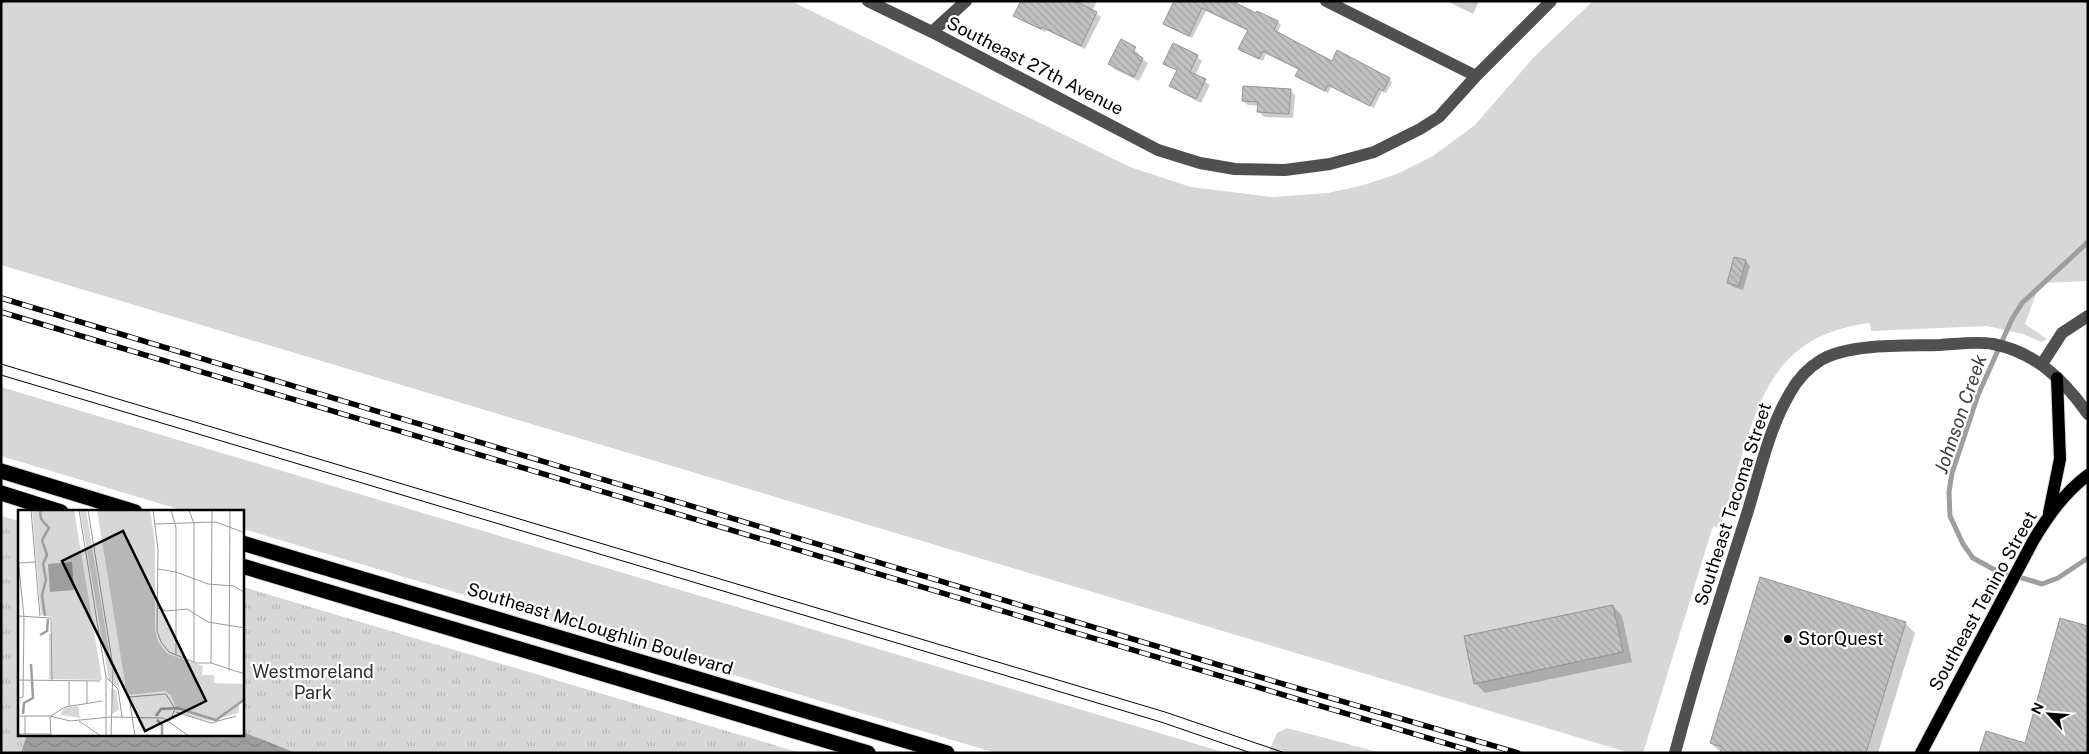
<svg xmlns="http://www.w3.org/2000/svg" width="2089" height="754" viewBox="0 0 2089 754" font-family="'Public Sans',sans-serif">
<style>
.grass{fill:#d7d7d7}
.park{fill:url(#park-tufts)}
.water{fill:url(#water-waves)}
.shadow{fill:#0003}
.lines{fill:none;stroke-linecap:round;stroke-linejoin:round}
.stream{stroke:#9e9e9e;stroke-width:5}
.building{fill:url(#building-back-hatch);stroke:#949494}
.major-casing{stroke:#dbdbdb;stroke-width:14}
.highway-casing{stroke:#dbdbdb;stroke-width:17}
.minor{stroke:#505050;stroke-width:12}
.major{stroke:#000;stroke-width:12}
.highway{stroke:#000;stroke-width:15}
.tram{stroke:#000;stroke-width:1}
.rail-casing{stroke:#000;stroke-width:5.5}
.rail{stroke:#fff;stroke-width:4;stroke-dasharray:11;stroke-linecap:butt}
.poi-dot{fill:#000;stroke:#fff;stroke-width:2}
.labels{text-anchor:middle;stroke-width:4.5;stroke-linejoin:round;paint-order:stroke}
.street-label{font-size:18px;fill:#000;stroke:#fff}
.poi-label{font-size:18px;fill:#000;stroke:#fff;text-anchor:start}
.park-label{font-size:18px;fill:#2e2e2e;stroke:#fff}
.water-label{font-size:19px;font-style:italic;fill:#3f3f3f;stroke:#fff}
.inset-river{fill:none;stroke:#9e9e9e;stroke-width:2.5}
.inset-road{fill:none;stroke:#999;stroke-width:1}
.view{fill:#000;fill-opacity:0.15;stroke:#000;stroke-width:2.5}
.inset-edge{fill:none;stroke:#000;stroke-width:2.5}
</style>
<defs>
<pattern id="park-tufts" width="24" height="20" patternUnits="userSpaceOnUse" patternTransform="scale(1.25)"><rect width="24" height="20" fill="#d7d7d7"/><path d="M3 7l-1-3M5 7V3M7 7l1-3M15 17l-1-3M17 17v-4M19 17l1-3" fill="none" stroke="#b7b7b7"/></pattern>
<pattern id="water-waves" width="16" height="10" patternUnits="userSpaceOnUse" patternTransform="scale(1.25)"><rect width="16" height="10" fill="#9e9e9e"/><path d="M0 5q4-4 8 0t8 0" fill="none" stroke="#868686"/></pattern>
<pattern id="building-back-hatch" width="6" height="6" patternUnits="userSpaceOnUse" patternTransform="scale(1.25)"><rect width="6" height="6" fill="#c0c0c0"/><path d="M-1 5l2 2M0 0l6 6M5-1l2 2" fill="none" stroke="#a3a3a3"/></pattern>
</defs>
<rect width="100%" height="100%" fill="#fff"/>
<path class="grass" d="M1,1H791L1130,167L1191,187L1272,197L1328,193L1364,185L1397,174L1433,156L1475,125L1534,57L1593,1H2088V281L2040,283L2025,324L2047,339L2041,342L2023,334L1987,326L1871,331L1870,323C1859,324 1848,327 1837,330C1777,349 1760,397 1743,451C1735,477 1728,503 1720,528L1713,526L1643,753H1630L1,265Z
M1,387L1226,753H996L243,529L242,512L185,511L1,456Z
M1287,728L1382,753H1268L1277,733Z"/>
<path class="park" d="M1,516L19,521V735H242L243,587L801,753H1Z"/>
<path class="water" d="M243,732L296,753H21L27,735H242Z"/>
<path class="shadow" d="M1075,1H1097L1092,11L1101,17L1085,49L1046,30L1045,32L1019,19L1015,15Z
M1173,1H1229L1257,15L1278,22L1281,25L1277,33L1332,63L1389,79L1392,82L1386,93L1382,91L1374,108L1331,87L1328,93L1300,79L1296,76L1299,70L1266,54L1263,61L1243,52L1240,49L1248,31L1206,11L1192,38L1167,26L1164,23L1175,2Z
M1447,1H1479L1473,14Z
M1174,45L1197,57L1202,61L1195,76L1210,85L1201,103L1176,90L1171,86L1178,72L1165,63Z
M1134,49L1139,54L1138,56L1148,63L1139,81L1114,69L1110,64Z
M1290,90L1295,95L1293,118L1264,117L1259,112V106L1248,105L1243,101Z
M1735,258L1746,261L1750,266L1743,290L1733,287L1728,282Z
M1613,606L1622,616L1632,662L1485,693L1475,683Z
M1905,623L1915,633L1878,753H1721L1711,743Z"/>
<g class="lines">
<path class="stream" d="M2088,242L2022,303L2012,319L1978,395L1952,473L1949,492L1950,516L1963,544L1973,558L1993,569L2042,584L2058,578L2088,558"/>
</g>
<path class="building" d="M1021,1H1075L1097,12L1081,46L1042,27L1041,29L1013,16Z
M1174,1H1232L1256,13L1257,11L1278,21L1274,30L1332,61L1337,50L1390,78L1383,91L1379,89L1370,106L1328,85L1325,91L1295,76L1299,69L1263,51L1259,59L1238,49L1248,30L1202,8L1189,36L1163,24Z
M1121,39L1136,47L1133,52L1143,58L1134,77L1108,64Z
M1173,43L1198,55L1190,72L1206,79L1196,99L1169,86L1177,70L1163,64Z
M1243,86L1291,89L1289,114L1257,112L1258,102L1242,101Z
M1734,257L1746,260L1739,286L1727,283Z
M1760,577L1906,622L1866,753H1720L1722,747L1710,743Z
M1613,605L1623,652L1474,684L1464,636Z
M2060,618L2088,626V753H1979L1986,731L2025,743Z"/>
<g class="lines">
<g class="major-casing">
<path id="major" d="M2049,513L2060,459L2057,378
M1921,753L2033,541C2048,516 2064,493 2088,475"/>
</g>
<g class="highway-casing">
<path id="highway" d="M1,471L135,512
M1,493L61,512
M242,543L947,753
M242,566L868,753"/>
</g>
<path class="minor" d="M868,1L932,32L1158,150L1200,163L1235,169L1285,170L1330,164L1374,152L1420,129L1439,117L1476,76L1551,1
M1326,1L1476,76
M932,32L966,1
M2042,364L2062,333L2088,316
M1675,753C1696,673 1721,595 1746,517C1759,476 1768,430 1790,393C1797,380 1808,368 1821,360C1850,343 1907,346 1940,345C1957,344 1976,341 1993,344C2035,352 2064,380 2088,414"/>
<use href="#major" class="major"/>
<use href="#highway" class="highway"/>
<path class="tram" d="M1,364L1165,712L1285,753
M1,375L1161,722L1251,753"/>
<g class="rail-casing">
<path id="rail" d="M1,298L1219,665L1518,753
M1,312L1478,753"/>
</g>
<use href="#rail" class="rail"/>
</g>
<circle class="poi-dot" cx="1788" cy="639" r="5"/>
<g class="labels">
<g class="street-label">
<text transform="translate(1035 66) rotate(27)" y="6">Southeast 27th Avenue</text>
<text transform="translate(1733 504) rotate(-72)" y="6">Southeast Tacoma Street</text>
<text transform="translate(1983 601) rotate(-61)" y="6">Southeast Tenino Street</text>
<text transform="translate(600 629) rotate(17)" y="6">Southeast McLoughlin Boulevard</text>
</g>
<g class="poi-label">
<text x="1798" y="645">StorQuest</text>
</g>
<g class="park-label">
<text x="313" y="678">Westmoreland<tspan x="313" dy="21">Park</tspan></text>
</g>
<g class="water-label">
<text transform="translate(1960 414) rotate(-71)" y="7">Johnson Creek</text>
</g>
</g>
<g transform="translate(18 510)">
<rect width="226" height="226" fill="#fff"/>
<path d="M62,0H68L93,154L97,155L107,203L101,177L91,170ZM79,0H132L137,33V120L140,132L150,144L185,156L184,165H196V173L226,174V189L221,192V203L192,211L167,205L163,198L159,201L153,185L147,181L109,185ZM93,179L98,180L101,200L94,204ZM60,196L62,208L42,205L46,198Z" fill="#d7d7d7"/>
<path d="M14,0H56L84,170L31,169V124L34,123V107L23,105Z" fill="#d7d7d7"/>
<path d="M54,52L56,80L32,82L30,54Z" fill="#9e9e9e"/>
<path class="inset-river" d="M22,0L23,9L31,18L24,30L29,45L25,54L28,70L24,85L27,106M22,125L29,121L30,109M5,204L6,193L15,188L13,154M138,206L143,199L159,198L198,210L227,189M139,210L144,215V226"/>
<path class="inset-road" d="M13,0L22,106M61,0L88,167V226M70,0L95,157L93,226M135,0L140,40L139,121L143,132L151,142L178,153H193L227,164M153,0L158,18V144M171,0L176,14V152M137,14L198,12L227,23M0,47L6,108L5,187L0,188M0,53L18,52M140,59L158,62L190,74L216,76L227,83M140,98L148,101L169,99L190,112L227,118M0,106L33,108L34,171M193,153L194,0M211,161L212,0M89,168L100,179L104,207M0,170L82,171M69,193V171M51,196V171M158,202L193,213L218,206M0,206H32L52,211L93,207L145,208L171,226M7,206V224M32,206L33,226M33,206L47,197L84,191M61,211L83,226M0,224H33M117,226L111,187L148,184L157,199L152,211"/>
<path class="view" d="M105,21L188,191L127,221L44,51Z"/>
<rect width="226" height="226" class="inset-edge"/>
</g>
<rect width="2089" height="754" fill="none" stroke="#000000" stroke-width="5"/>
<g transform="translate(2049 714) rotate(296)" stroke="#ffffff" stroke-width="4" paint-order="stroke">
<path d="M0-4L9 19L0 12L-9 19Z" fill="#000000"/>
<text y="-8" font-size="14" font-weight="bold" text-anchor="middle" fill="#000000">N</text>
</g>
</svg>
